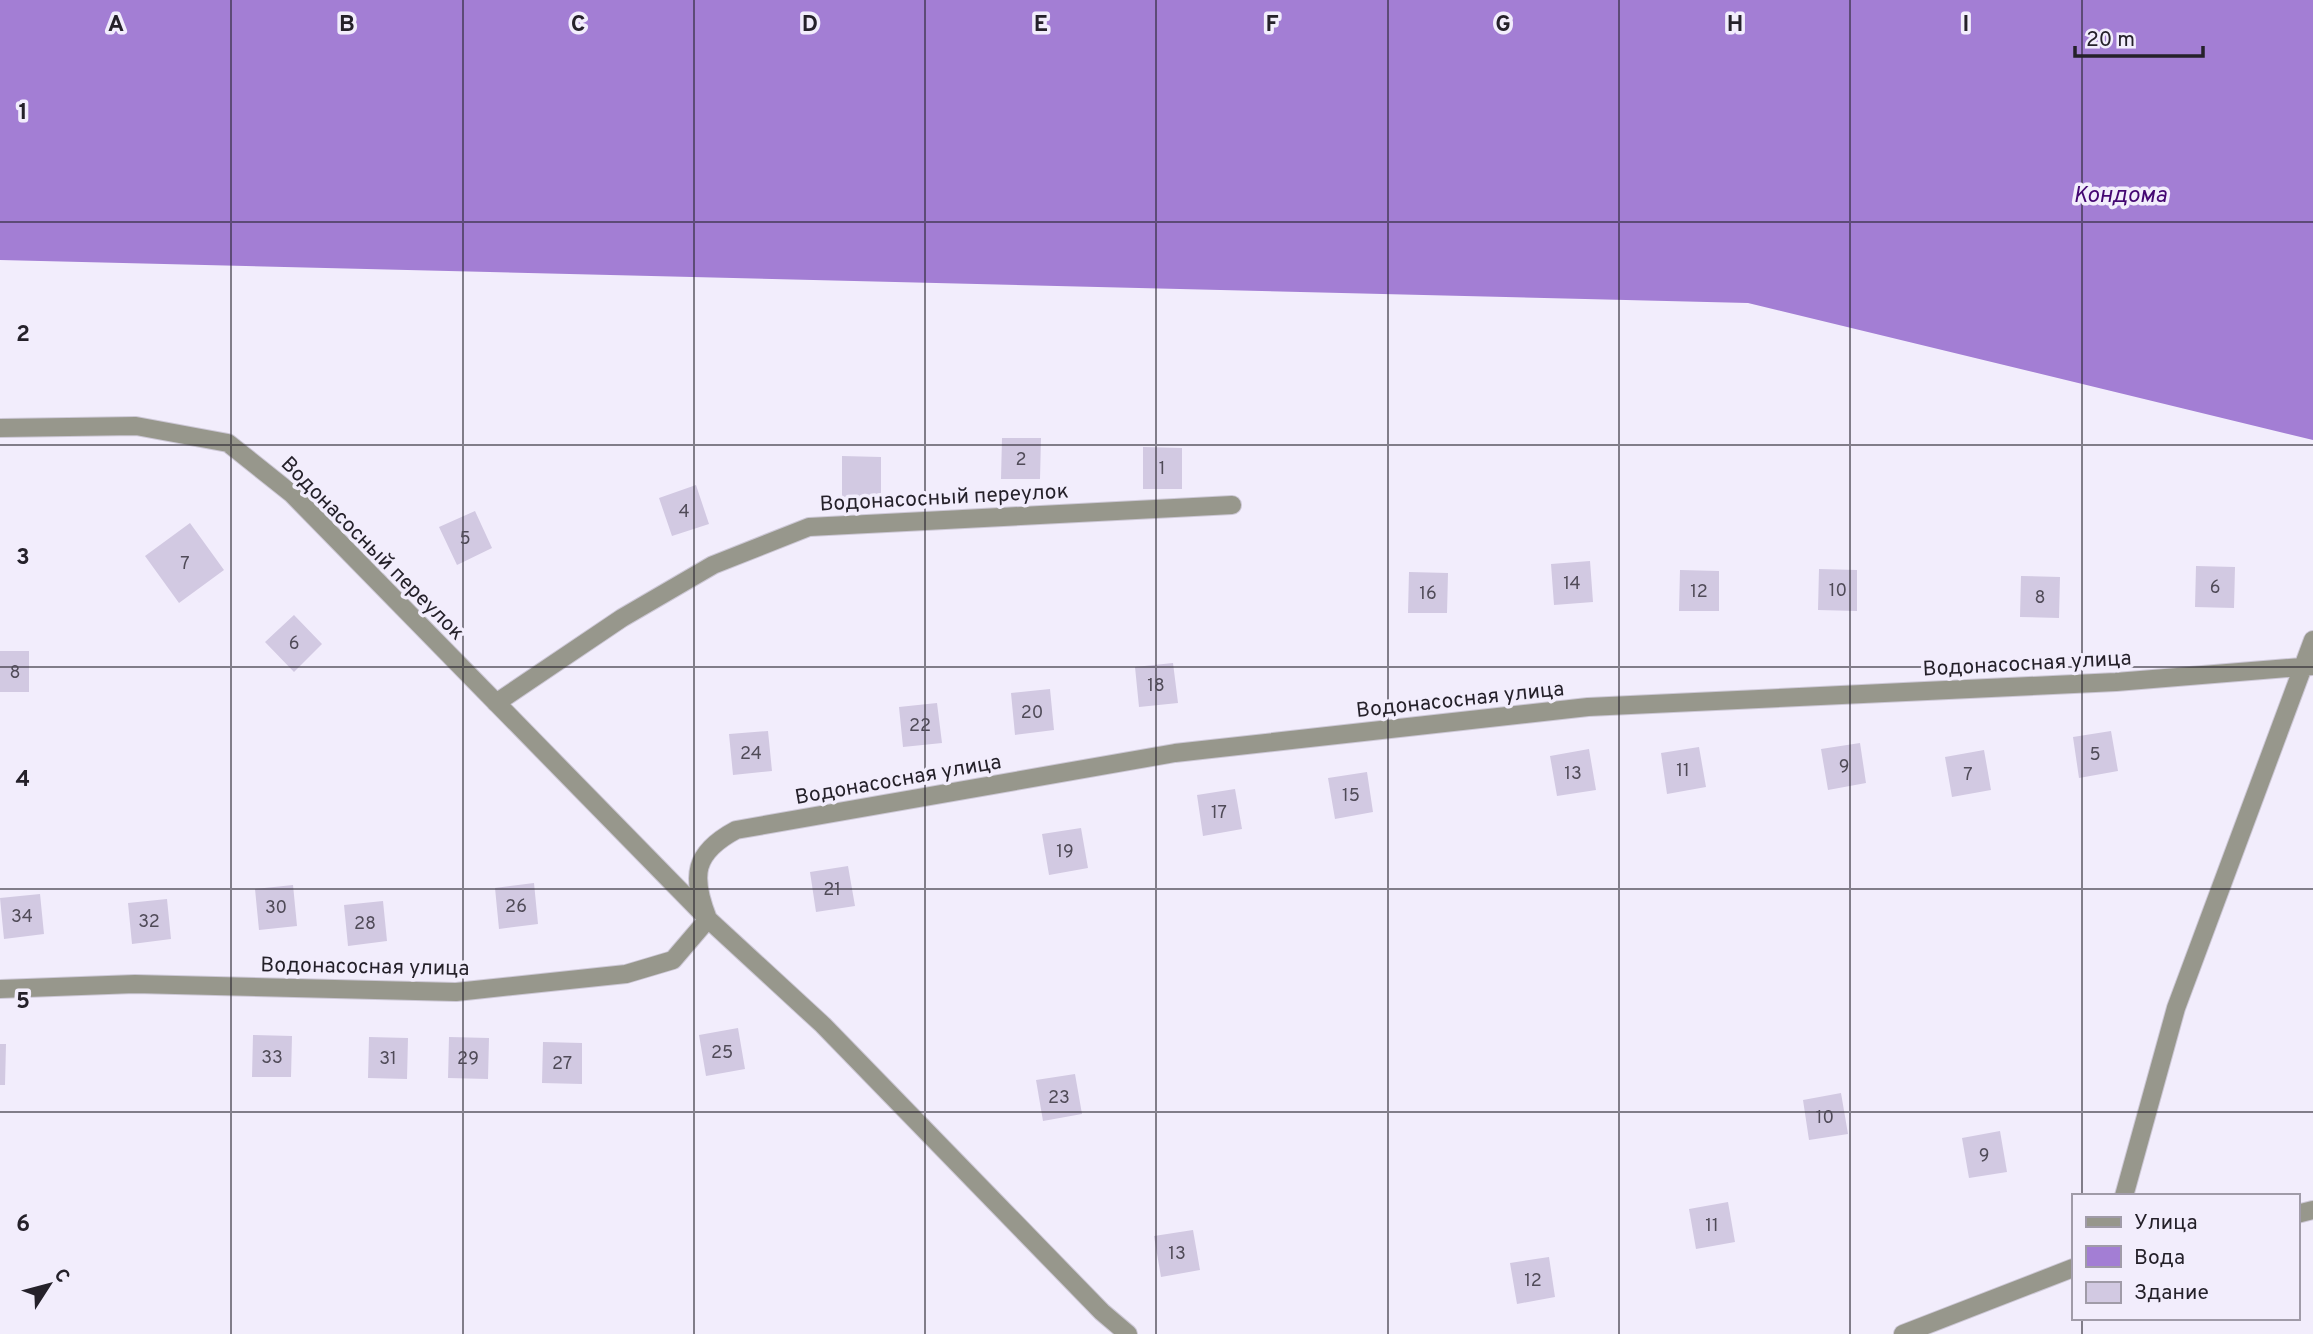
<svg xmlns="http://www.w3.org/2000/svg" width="2313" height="1334" viewBox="0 0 2313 1334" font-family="Overpass,sans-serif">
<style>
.water{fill:#a37ed4}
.building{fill:#d2c9e2}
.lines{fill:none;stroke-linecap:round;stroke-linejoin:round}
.street-casing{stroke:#cdc8d6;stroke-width:20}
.street{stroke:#97978c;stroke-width:18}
.grid{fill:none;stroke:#25212a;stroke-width:2;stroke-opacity:0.55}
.labels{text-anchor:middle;stroke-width:7;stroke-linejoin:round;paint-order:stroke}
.number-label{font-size:18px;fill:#504b58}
.street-label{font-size:21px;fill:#25212a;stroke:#f2edfc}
.water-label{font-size:23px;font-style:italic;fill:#440772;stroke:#f2edfc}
.grid-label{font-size:23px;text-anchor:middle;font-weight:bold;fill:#25212a;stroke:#f2edfc;stroke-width:7;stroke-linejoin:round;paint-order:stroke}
</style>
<rect width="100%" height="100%" fill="#f2edfc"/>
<path class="water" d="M0,0H2313V440L1748,303L0,260Z"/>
<path class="building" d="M1002,438H1041L1040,479H1001Z
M1143,447L1182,448V489H1143Z
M842,456L881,457V498L842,497Z
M696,485L709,524L672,536L659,498Z
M475,511L492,548L457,565L439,527Z
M190,523L224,570L179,603L145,556Z
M1590,561L1593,602L1554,605L1551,564Z
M2196,566L2235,567L2234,608L2195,607Z
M1819,569L1857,570V611L1818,610Z
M1680,570L1719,571V611H1679Z
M1409,572L1448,573L1447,613H1408Z
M2021,576L2060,577L2059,618L2020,617Z
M294,615L322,644L294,672L265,642Z
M0,651H29V692H0Z
M1173,663L1178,703L1139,707L1135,667Z
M1050,689L1054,730L1015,735L1011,693Z
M937,703L942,743L903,747L899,707Z
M768,731L772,771L733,775L729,734Z
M2111,731L2118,771L2079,778L2073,737Z
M1860,743L1866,783L1828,790L1821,749Z
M1699,747L1706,787L1667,794L1661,753Z
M1589,749L1596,790L1557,796L1550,756Z
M1984,750L1991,790L1952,797L1945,757Z
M1367,772L1373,812L1335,819L1328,778Z
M1235,789L1242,829L1203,836L1197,795Z
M1081,828L1088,868L1049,875L1042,834Z
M848,866L855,906L816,912L810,872Z
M534,883L538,924L499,929L495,888Z
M293,885L297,926L259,930L255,889Z
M40,894L44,934L4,939L0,898Z
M167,899L171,939L132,944L128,903Z
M383,901L387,941L348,946L344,905Z
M738,1028L745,1069L706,1076L699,1035Z
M253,1035L292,1036L291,1077H252Z
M369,1037L408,1038L407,1079L368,1078Z
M449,1037L489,1038L488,1079L448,1078Z
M543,1042L582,1043V1084L542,1083Z
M0,1044H6L5,1085H0Z
M1075,1074L1082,1114L1043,1121L1036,1080Z
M1841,1093L1848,1134L1809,1140L1803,1100Z
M2000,1131L2007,1172L1969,1178L1962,1138Z
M1728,1202L1735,1242L1696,1249L1689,1209Z
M1193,1230L1200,1270L1161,1277L1154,1236Z
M1549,1257L1555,1297L1517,1304L1510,1263Z"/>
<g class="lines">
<g class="street-casing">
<path id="street" d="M0,428L136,426L228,443L292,494L703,914
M496,703L622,618L713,565L809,527L1232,505
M708,919C691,876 693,853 736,830L1175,753L1588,707L2116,682L2313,666
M0,989L135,984L456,992L626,974L673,960L708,919L823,1025L1102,1312L1128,1334
M2124,1196L2176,1008L2313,640
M2297,1214L2313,1210
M1903,1334L2073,1268"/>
</g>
<use href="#street" class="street"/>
</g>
<path class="grid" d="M231,0V1334M463,0V1334M694,0V1334M925,0V1334M1156,0V1334M1388,0V1334M1619,0V1334M1850,0V1334M2082,0V1196M0,222H2313M0,445H2313M0,667H2313M0,889H2313M0,1112H2313M2082,1318V1334"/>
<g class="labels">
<g class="number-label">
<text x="1021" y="465">2</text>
<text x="1162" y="474">1</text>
<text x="684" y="517">4</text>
<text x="465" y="544">5</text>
<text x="185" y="569">7</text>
<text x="1572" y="589">14</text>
<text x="2215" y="593">6</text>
<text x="1838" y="596">10</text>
<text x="1699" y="597">12</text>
<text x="1428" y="599">16</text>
<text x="2040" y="603">8</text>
<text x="294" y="649">6</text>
<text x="15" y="678">8</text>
<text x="1156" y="691">18</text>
<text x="1032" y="718">20</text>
<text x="920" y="731">22</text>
<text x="751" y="759">24</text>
<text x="2095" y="760">5</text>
<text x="1844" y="772">9</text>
<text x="1683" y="776">11</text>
<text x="1573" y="779">13</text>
<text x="1968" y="780">7</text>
<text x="1351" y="801">15</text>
<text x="1219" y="818">17</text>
<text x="1065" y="857">19</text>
<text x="832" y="895">21</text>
<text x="516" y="912">26</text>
<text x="276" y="913">30</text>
<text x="22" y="922">34</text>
<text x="149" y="927">32</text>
<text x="365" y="929">28</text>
<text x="722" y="1058">25</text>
<text x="272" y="1063">33</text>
<text x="388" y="1064">31</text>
<text x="468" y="1064">29</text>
<text x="562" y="1069">27</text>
<text x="1059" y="1103">23</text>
<text x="1825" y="1123">10</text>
<text x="1984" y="1161">9</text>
<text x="1712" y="1231">11</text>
<text x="1177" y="1259">13</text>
<text x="1533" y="1286">12</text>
</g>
<g class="street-label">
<text transform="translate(944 497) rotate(-3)" y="7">Водонасосный переулок</text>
<text transform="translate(373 548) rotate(45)" y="7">Водонасосный переулок</text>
<text transform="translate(2027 663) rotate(-3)" y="7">Водонасосная улица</text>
<text transform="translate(1460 699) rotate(-6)" y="7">Водонасосная улица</text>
<text transform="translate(898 779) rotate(-10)" y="7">Водонасосная улица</text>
<text transform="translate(365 966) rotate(1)" y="7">Водонасосная улица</text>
</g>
<g class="water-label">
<text x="2120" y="202">Кондома</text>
</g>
</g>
<g class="grid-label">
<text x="116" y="31">A</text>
<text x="347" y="31">B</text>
<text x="578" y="31">C</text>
<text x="810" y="31">D</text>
<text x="1041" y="31">E</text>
<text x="1272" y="31">F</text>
<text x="1503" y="31">G</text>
<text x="1735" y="31">H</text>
<text x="1966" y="31">I</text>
<text x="23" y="119">1</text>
<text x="23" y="341">2</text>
<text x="23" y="564">3</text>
<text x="23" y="786">4</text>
<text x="23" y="1008">5</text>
<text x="23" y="1231">6</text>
</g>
<rect x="2072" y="1194" width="228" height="126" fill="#f2edfc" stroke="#a09ba8" stroke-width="2"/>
<rect x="2086" y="1217" width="35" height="10" fill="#97978c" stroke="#a09ba8" stroke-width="2"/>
<text x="2134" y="1229" font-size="21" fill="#25212a">Улица</text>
<rect x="2086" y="1246" width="35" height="21" fill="#a37ed4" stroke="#a09ba8" stroke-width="2"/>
<text x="2134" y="1264" font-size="21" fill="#25212a">Вода</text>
<rect x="2086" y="1282" width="35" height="21" fill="#d2c9e2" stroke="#a09ba8" stroke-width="2"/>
<text x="2134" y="1299" font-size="21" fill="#25212a">Здание</text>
<g transform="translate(49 1285) rotate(54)" stroke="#f2edfc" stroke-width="5" paint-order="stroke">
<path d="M0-5L12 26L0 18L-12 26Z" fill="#25212a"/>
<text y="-10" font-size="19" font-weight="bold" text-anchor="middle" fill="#25212a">С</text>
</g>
<path d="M2075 46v10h128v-10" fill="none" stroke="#25212a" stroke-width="3.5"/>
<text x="2086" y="46" font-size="21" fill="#25212a" stroke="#f2edfc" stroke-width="5" paint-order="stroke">20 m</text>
</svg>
